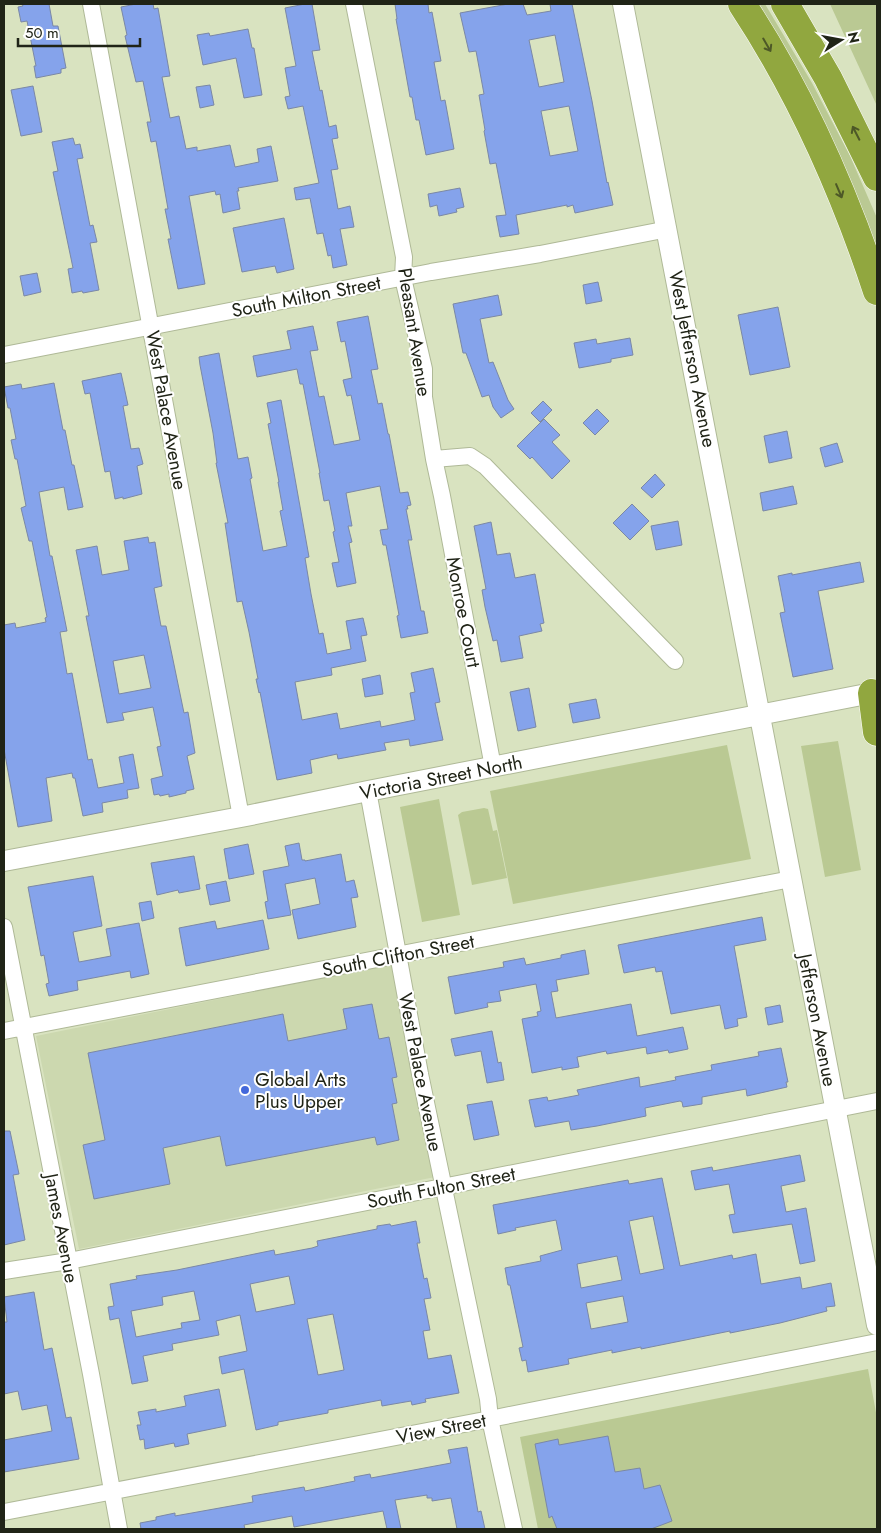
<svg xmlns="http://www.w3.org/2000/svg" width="881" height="1533" viewBox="0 0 881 1533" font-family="Jost,sans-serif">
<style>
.built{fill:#ccd8af}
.green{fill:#bac993}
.building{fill:#85a3eb;stroke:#7b88a5;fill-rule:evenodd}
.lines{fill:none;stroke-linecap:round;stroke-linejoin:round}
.minor-casing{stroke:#afb997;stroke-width:18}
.tertiary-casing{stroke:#afb997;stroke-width:22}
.motorway-casing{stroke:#fff;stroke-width:29}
.minor{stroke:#fff;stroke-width:16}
.tertiary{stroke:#fff;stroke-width:20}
.motorway{stroke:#91a73f;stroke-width:28}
.oneway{stroke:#4d5827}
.poi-dot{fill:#4368db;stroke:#fff;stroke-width:2}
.labels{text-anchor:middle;stroke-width:4;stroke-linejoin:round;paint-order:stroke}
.street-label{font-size:19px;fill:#202417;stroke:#fff}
.poi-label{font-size:19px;fill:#202417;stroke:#fff;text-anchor:start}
</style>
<rect width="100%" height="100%" fill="#d9e3c0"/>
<path class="built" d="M392,964L435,1177L79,1249L36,1036Z"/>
<path class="green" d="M757,4H765L812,83L850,156L877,218V251Z
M830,4H877V106Z
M838,741L861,870L825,877L801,746Z
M727,745L751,859L513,904L490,791Z
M439,799L460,915L422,922L400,807Z
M484,808L488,809L493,831L497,830L507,878L472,885L458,815L462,812Z
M868,1369L877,1418V1529H538L520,1437Z"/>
<path class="building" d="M22,4H49L53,26H58L66,68L61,69V73L36,78L34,66H36L27,21L21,22L18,7L23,6Z
M136,4H153L154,9L158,8L170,76L162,77L170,118L179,116L186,149L197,147V151L230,145L235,167L259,162L257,149L271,146L278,181L238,188L239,191H237L240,209L223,213L220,194L216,195L215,191L189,196L205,284L178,289L168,239H171L165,209H168L156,141L151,142L147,122H151L143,81L136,82L125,36L127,35L121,7Z
M305,4H312L320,50L312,51L320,91L322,90L329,127L336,125L338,138L332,139L338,169L331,170L338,209L350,206L354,227L340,229L347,265L333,268L331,255L328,256L323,233L317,234L310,198L296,200L294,188L319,183L303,106L288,109L285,97L290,96L285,68L296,66L285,8Z
M395,4H428L429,13L432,12L441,61L434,62L441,101L445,100L454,149L426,155L419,120H416L412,97H410L396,19H397Z
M508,4H523L527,15L551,11L550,4H572L592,101L607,183L608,182L613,205L575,213L573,205L567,207V205L516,215L519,234L500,237L496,216L506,215L496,163L490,164L484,131L485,130L479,95L484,94L476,51L469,52L460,13ZM555,35L564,82L539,87L529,40ZM569,106L578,151L550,156L541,111Z
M248,29L252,48H254L262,95L244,98L236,58L203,65L197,35L209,33L210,36Z
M210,85L214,105L200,108L196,87Z
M33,86L42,132L21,136L11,90Z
M73,138L75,145L80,144L83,158L77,159L90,226L93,225L97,242L90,243L99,290L83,293L82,291L72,293L68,269L73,268L53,172L58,171L52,142Z
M460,188L464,207L456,209L457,212L439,216L437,205L430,207L428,194Z
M284,218L294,269L277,273L275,266L242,272L233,228Z
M37,273L41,292L24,296L20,276Z
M598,282L602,301L586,304L583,285Z
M498,295L502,315L480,319L489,363L493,362L508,400L514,409L501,418L493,407L489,395L482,397L466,353H463L453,304Z
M778,307L790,367L750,375L738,315Z
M368,316L378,369L371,370L378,404L382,403L388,434H389L400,493L408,492L411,505L407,506L408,509H406L412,540H408L421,611H424L428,633L401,638L397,616L399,615L386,545H383L380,530L388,529L380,486L346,493L352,526H348L352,542L349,543L356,583L337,587L332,563L339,562L333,532L335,531L329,500L324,501L319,473H320L303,384H300L297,369L257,377L253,356L291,349L287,331L313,326L318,350L310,351L319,397L324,396L334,445L360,440L351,395L347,396L343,380L352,378L345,341L341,342L337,322Z
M630,338L633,355L611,359V362L579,368L574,343L596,339L597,344Z
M219,353L238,459L248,457L252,478L250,479L263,551L287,546L280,511L283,510L278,482H279L268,424L271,423L267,403L281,400L309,557L305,558L311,594L319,634L323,633L327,654L351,649L346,621L363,618L367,635L361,636L366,661L331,668L332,675L295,682L302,720L337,713L340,729L380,721L381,727L415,720L410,693L415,692L411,673L433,668L440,702L435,703L443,740L410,746L409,739L384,743L386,750L338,759L337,754L310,760L312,773L277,780L260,692L259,693L256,679H258L249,632L242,601L237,602L235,589L225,523H228L216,463H217L213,433L200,365L199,357Z
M121,373L128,405L123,406L131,449L139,448L143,464L137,466L142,494L123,499V497L115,499L110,471L105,472L90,393L85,394L82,381Z
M54,383L63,430H65L72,465H74L83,507L68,510L64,487L39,492L50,556H52L67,631L60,632L67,674L72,673L88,760L92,759L98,788L124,783L119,757L133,754L139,788L127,790L128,798L102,803L103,812L83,816L75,778H73L72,773L46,778L52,821L18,827L4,749V625L15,623L16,628L46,622L45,618L47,617L32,541H29L21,508L26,506L17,459H15L11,440L16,439L10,408H8L4,387L21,384L22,389Z
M543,401L552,410L540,422L531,413Z
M597,409L609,421L595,435L583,423Z
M544,419L560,435L552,442L570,461L552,479L532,457L530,459L517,446Z
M787,431L792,458L769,463L764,436Z
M837,443L843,462L825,467L820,448Z
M655,474L665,485L652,498L641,488Z
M793,486L797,504L763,511L760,493Z
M632,504L649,521L630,540L613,523Z
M678,521L682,545L656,550L651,526Z
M491,522L497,555L510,553L515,578L535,574L544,623L540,624L542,631L519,636L523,658L501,662L497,640L493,641L485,607L482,590L486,589L474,526Z
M148,537L149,543L155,542L162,586L154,588L161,626H166L184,713L188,712L195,753L187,756L194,789L186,791V793L169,797V794L160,796L159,794L154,795L151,779L163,776L157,747L161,746L153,707L122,713L124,720L107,723L86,616H89L76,550L97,546L102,575L129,570L124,541ZM144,655L151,688L119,694L113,661Z
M860,562L864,582L818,591L833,669L793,677L780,613L785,612L778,576L792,573V575Z
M380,675L383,694L365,697L362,679Z
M529,688L536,727L518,731L510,692Z
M596,699L600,718L573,723L569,704Z
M299,843L302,860H305V861L341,854L346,882L354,880L358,897L351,898L356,927L298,939L292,910L320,904L315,878L285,884L291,915L268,919L265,902L268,901L263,871L289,866L285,846Z
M248,844L254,874L229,879L224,849Z
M194,856L200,889L179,893L178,890L157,895L151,863Z
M93,876L102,926L73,932L79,962L111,956L106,929L139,923L149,974L131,978L130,971L77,981L78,990L49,996L46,984L49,983L44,955L41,956L28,887Z
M226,881L230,901L210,905L206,885Z
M151,901L154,918L142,921L139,903Z
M762,917L766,940L734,946L747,1017L737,1019L738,1026L725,1029L720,1005L671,1014L662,971L656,972L655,967L624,973L618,945Z
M263,920L269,949L186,966L179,928L215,921L217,929Z
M585,950L589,974L556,980L558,991L551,992L556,1018L631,1004L637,1036L683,1027L688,1049L669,1053L668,1050L647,1054L646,1047L607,1054L606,1051L577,1057L579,1067L562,1070V1067L532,1073L522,1019L538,1016L537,1012L541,1011L536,984L499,991L501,1001L487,1003L488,1007L455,1014L448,977L504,967L503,962L524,958L526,965L561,958V955Z
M372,1004L379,1039L389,1037L397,1077L392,1078L397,1103L392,1104L399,1140L377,1145L375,1137L226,1166L220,1136L163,1148L170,1184L94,1199L83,1145L105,1140L88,1053L283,1014L288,1041L347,1029L343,1009Z
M780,1005L783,1022L768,1025L765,1008Z
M492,1031L498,1063L501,1062L504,1080L487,1083L481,1051L455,1056L451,1039Z
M781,1048L788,1082H786L787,1087L747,1096L746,1089L702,1097V1104L683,1107L682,1102L680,1101L645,1108L646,1116L597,1126L571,1130L569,1121L535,1127L529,1100L547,1097L548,1101L579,1095L577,1090L639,1077L640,1087L676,1080L675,1077L712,1070L711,1065L759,1056L758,1052Z
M492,1101L499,1135L474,1140L467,1105Z
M4,1131H10L19,1174L13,1175L25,1240L4,1245Z
M800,1155L805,1181L781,1186L786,1212L806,1208L815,1261L800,1264L792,1224L733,1233L729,1215L735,1214L729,1184L695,1190L691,1171L712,1167L713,1171Z
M662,1178L680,1266L732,1255L733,1259L756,1254L761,1284L800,1277L802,1289L831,1283L835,1306L826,1307L827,1311L780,1323L730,1333V1331L641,1349V1347L612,1353V1350L568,1359L569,1364L528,1372L526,1360L522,1361L519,1348L523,1347L510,1285H508L505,1268L541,1261L540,1256L562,1250L556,1220L515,1228L516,1230L498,1234L493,1205L628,1180L629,1184ZM653,1216L664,1269L640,1274L629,1221ZM617,1256L622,1280L581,1288L577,1264ZM623,1296L628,1322L591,1329L586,1303Z
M416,1221L420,1243H417L424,1279L427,1278L431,1298L424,1299L430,1330L423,1331L428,1359L451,1355L459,1393L425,1399L426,1402L412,1405L411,1401L382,1406L381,1400L328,1410V1413L278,1422V1425L256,1430L244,1369L222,1374L219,1357L247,1351L240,1315L216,1321L219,1335L172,1344L173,1350L143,1356L148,1381L132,1384L119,1318L110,1320L108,1307L114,1306L110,1284L137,1279L136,1276L177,1270L274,1250L275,1255L312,1248L318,1246L317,1241L377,1229V1226L390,1224L391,1226ZM289,1276L295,1304L256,1312L250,1284ZM194,1291L200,1320L181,1323L182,1328L136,1337L131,1311L163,1305L162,1297ZM333,1314L344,1370L318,1375L307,1319Z
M34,1292L44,1350L52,1348L66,1418L71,1417L79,1459L4,1472V1440L52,1431L47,1405L22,1410L18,1391L4,1394V1322H7L4,1297Z
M219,1389L226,1426L187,1434L189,1444L175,1447L174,1443L145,1449L144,1439L140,1440L137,1425H141L138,1412L156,1409V1412L186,1406L184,1396Z
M608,1436L615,1472L640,1468L644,1489L660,1485L672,1521L651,1529H557L552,1516L549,1518L535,1444L558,1439L559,1445Z
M467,1447L478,1512L481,1511L485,1529H457L451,1498L432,1501V1498H427V1495L395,1500L401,1529H387L383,1511L294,1527L292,1516L244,1525L245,1529H141L140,1523L156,1520V1517L175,1513V1516L253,1502L252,1496L304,1487L305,1491L355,1481L354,1477L370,1474L371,1478L451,1463L448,1450Z"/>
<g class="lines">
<g class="minor-casing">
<path id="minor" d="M91,4L241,817
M354,4L404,257L403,278L424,369V397L434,459L442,496L493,767
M4,355L431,272L540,254L668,229
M434,459L470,456L485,466L675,661
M368,791L420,1074L488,1399L490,1419L514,1529
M4,927L91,1374L119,1529
M4,1031L791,879
M4,1271L69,1261L877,1101
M4,1512L490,1419L877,1342"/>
</g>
<g class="tertiary-casing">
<path id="tertiary" d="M623,4C711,444 792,885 877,1325
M4,861L241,817L368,791L877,692"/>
</g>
<g class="motorway-casing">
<path id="motorway" d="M742,4C800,92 844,191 877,291
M785,4L828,78L877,177
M872,693L877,732"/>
</g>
<use href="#minor" class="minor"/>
<use href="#tertiary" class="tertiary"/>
<use href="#motorway" class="motorway"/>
</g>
<defs><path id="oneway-shaft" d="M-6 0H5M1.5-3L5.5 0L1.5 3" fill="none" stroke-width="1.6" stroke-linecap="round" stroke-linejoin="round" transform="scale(1.25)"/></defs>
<g class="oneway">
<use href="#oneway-shaft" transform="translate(767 45) rotate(60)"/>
<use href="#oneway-shaft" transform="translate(856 133) rotate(-117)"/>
<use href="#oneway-shaft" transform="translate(839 191) rotate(67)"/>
</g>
<circle class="poi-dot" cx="245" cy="1090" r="5"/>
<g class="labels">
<g class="street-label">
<text transform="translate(306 296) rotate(-11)" y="7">South Milton Street</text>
<text transform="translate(415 332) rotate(81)" y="7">Pleasant Avenue</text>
<text transform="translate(693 359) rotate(79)" y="7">West Jefferson Avenue</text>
<text transform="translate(167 410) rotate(80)" y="7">West Palace Avenue</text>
<text transform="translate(464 612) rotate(79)" y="7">Monroe Court</text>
<text transform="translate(441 777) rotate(-11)" y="7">Victoria Street North</text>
<text transform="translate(398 955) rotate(-11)" y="7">South Clifton Street</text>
<text transform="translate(818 1020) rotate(79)" y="7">Jefferson Avenue</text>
<text transform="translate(421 1072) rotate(79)" y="7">West Palace Avenue</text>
<text transform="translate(441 1187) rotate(-11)" y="7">South Fulton Street</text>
<text transform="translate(62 1228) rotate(79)" y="7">James Avenue</text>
<text transform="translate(441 1428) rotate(-11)" y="7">View Street</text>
</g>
<g class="poi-label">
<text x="255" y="1086">Global Arts<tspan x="255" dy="22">Plus Upper</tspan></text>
</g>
</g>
<rect width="881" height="1533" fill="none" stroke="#202417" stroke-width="10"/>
<g transform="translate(841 40) rotate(79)" stroke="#ffffff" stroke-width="4" paint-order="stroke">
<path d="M0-4L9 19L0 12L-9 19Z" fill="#202417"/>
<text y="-8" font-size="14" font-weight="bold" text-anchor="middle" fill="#202417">N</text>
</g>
<path d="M18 38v8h122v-8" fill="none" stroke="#202417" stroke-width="2.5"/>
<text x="25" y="38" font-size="15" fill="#202417" stroke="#ffffff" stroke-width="4" paint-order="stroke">50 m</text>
</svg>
